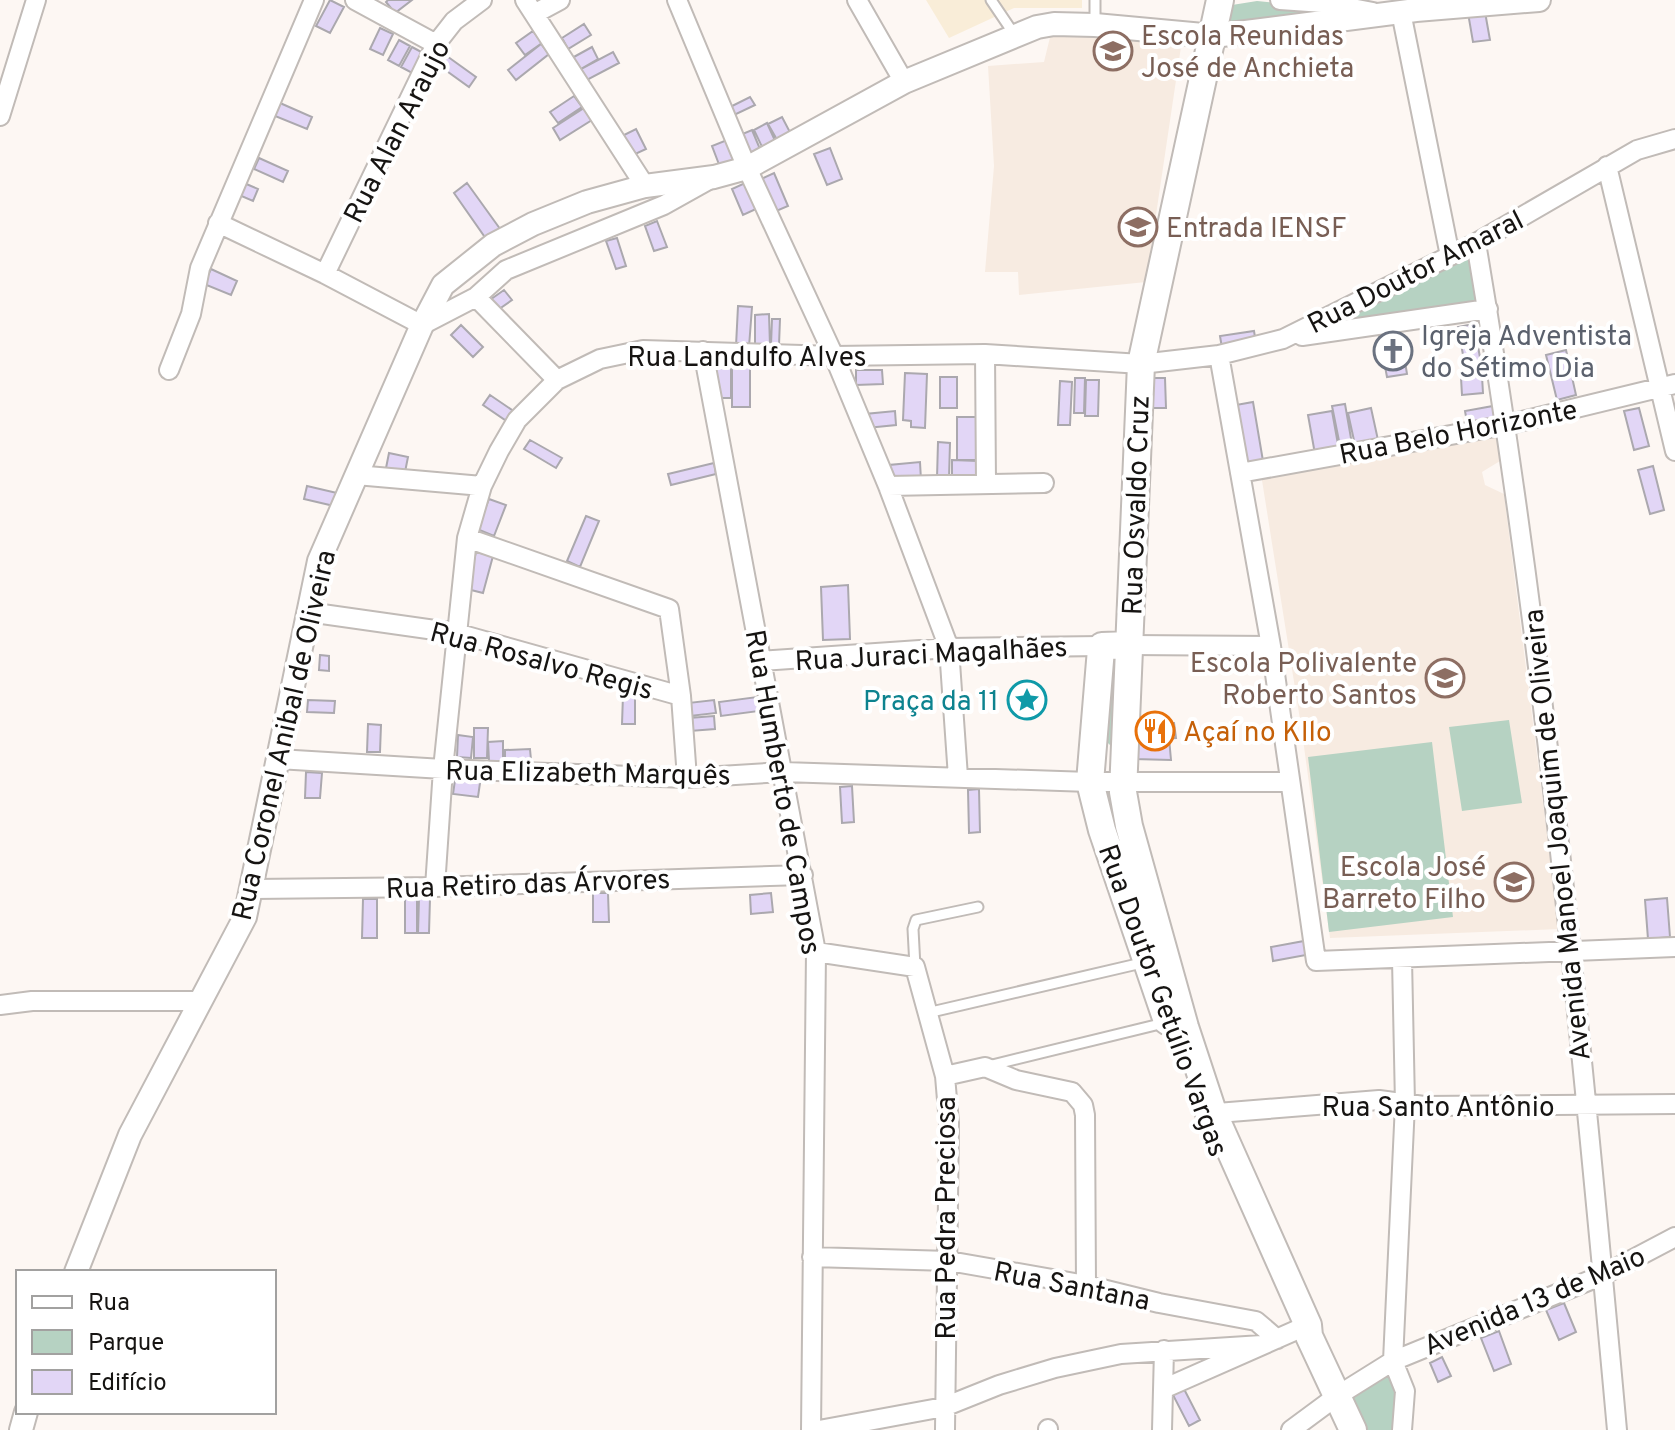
<svg xmlns="http://www.w3.org/2000/svg" width="1675" height="1430" viewBox="0 0 1675 1430" font-family="Overpass,sans-serif">
<style>
.built{fill:#f7ebe1}
.medical{fill:#f9edd8}
.green{fill:#b6d2c2}
.building{fill:#e2d6f6;stroke:#aba8ae;stroke-width:2}
.lines{fill:none;stroke-linecap:round;stroke-linejoin:round}
.service-casing{stroke:#c1bbb7;stroke-width:13}
.minor-casing{stroke:#c1bbb7;stroke-width:22}
.tertiary-casing{stroke:#c1bbb7;stroke-width:26}
.secondary-casing{stroke:#c1bbb7;stroke-width:30}
.service{stroke:#fff;stroke-width:9}
.minor{stroke:#fff;stroke-width:18}
.tertiary{stroke:#fff;stroke-width:22}
.secondary{stroke:#fff;stroke-width:26}
.labels{text-anchor:middle;stroke-width:8;stroke-linejoin:round;paint-order:stroke}
.education-label{font-size:28px;fill:#785e54;stroke:#fff;text-anchor:start}
.street-label{font-size:28px;fill:#161412;stroke:#fff}
.worship-label{font-size:28px;fill:#5b616d;stroke:#fff;text-anchor:start}
.culture-label{font-size:28px;fill:#0d838f;stroke:#fff;text-anchor:end}
.food-label{font-size:28px;fill:#c56008;stroke:#fff;text-anchor:start}
</style>
<rect width="100%" height="100%" fill="#fdf7f3"/>
<path class="built" d="M1052,29L1182,40L1146,282L1019,295L1018,272H985L994,166L988,66L1044,62Z
M1497,431L1500,461L1482,472L1485,485L1504,494L1559,929L1330,938L1302,732L1261,474Z"/>
<path class="medical" d="M926,0H1082V8H1014L949,38Z"/>
<path class="green" d="M1257,1L1351,11L1234,25L1228,20L1232,5Z
M1469,252L1477,303L1320,327Z
M1120,658L1115,750L1104,739L1110,664Z
M1509,720L1522,803L1462,811L1449,727Z
M1432,742L1453,917L1329,932L1308,757Z
M1393,1371L1399,1389L1395,1430H1364L1350,1396Z"/>
<path class="building" d="M330,0L344,7L330,33L316,26Z
M388,0H412L395,13L386,2Z
M1485,12L1490,40L1473,42L1468,13Z
M584,24L591,35L568,49L562,38Z
M380,28L393,34L383,55L370,49Z
M533,31L542,43L525,55L516,43Z
M399,40L410,46L399,66L388,60Z
M541,44L549,54L516,80L508,70Z
M412,47L425,54L414,74L401,67Z
M592,47L598,59L579,70L572,58Z
M613,52L619,63L585,81L579,70Z
M444,54L476,77L469,87L437,64Z
M574,96L582,107L558,123L550,112Z
M750,97L755,105L732,116L728,108Z
M280,103L312,117L307,129L275,116Z
M584,108L592,120L560,140L553,128Z
M782,117L793,138L780,145L768,124Z
M767,123L777,145L764,151L754,130Z
M636,129L646,149L631,156L622,136Z
M752,130L760,149L748,154L740,135Z
M727,140L735,161L720,167L712,146Z
M830,148L842,179L827,185L814,154Z
M259,158L288,171L283,182L254,169Z
M774,173L788,206L774,212L761,179Z
M244,183L258,189L253,201L239,195Z
M467,183L503,233L489,243L454,193Z
M745,183L756,209L743,215L732,189Z
M657,221L667,247L654,251L645,226Z
M617,238L626,266L616,269L606,241Z
M211,269L237,281L231,295L204,284Z
M504,290L512,300L495,312L487,302Z
M738,306L752,307L749,347L736,346Z
M769,314L770,346H755V315Z
M772,319H780L779,345H771Z
M1474,324L1481,363L1465,366L1458,327Z
M461,325L483,347L473,357L451,335Z
M1399,325L1407,374L1387,377L1378,329Z
M1254,331L1256,343L1222,348L1220,336Z
M1566,350L1576,395L1557,400L1546,355Z
M716,362L731,363V398H715Z
M732,366H750V407H732Z
M856,370H882L883,384L856,385Z
M905,373L927,374L925,428L911,427V421L903,420Z
M1482,376L1483,393L1462,395L1461,378Z
M940,377H957V408H940Z
M1075,378H1085L1084,413H1074Z
M1153,378H1165L1166,408H1153Z
M1086,380H1099L1098,416H1085Z
M1060,381L1072,382L1070,425H1058Z
M490,395L515,412L508,422L483,405Z
M1253,402L1263,461L1246,464L1236,405Z
M1345,404L1352,444L1340,446L1332,406Z
M1493,406L1496,423L1468,428L1465,411Z
M1371,408L1378,440L1355,445L1348,413Z
M1639,408L1649,446L1634,450L1624,411Z
M895,411L896,425L867,428L865,414Z
M1332,411L1339,450L1315,454L1308,415Z
M957,417H977V460H957Z
M530,440L562,458L556,468L524,449Z
M938,442L950,443L949,478H937Z
M389,453L408,457L405,472L386,468Z
M952,460L978,461V479L952,478Z
M920,462L921,480L891,482L889,465Z
M714,463L716,474L671,485L668,474Z
M1653,466L1664,510L1650,514L1638,470Z
M307,486L337,493L334,506L304,499Z
M489,499L506,505L494,536L477,529Z
M586,516L599,521L580,567L567,561Z
M476,552L493,556L483,593L467,589Z
M848,585L850,639L823,640L821,587Z
M320,655L329,656V671L319,670Z
M623,695H635V724H622Z
M757,697L759,711L721,716L719,702Z
M308,700L335,701L334,713L307,712Z
M714,700L716,713L690,716L688,703Z
M714,716L715,729L690,731L689,718Z
M1174,723L1176,738L1135,740V724Z
M368,724L381,725L380,752H367Z
M474,728H488L487,758H474Z
M458,735L473,737L471,758L457,757Z
M1169,738L1171,760L1134,759L1135,740Z
M503,741V761H489L488,742Z
M530,749L531,760L505,761V750Z
M306,772L322,773L320,798H305Z
M455,780L480,783L478,797L453,794Z
M852,786L854,822L842,823L840,787Z
M979,789L980,832L969,833L968,790Z
M593,893H608L609,922H593Z
M771,893L773,912L751,914L750,895Z
M419,898H430L429,933H418Z
M1667,898L1670,937L1648,939L1645,900Z
M363,899H377V938H362Z
M405,899H417V933H405Z
M1304,941L1306,955L1273,961L1271,947Z
M1564,1303L1576,1332L1559,1340L1546,1310Z
M1499,1331L1511,1364L1494,1371L1481,1338Z
M1442,1357L1451,1376L1438,1382L1430,1363Z
M1184,1389L1200,1420L1189,1426L1173,1395Z"/>
<g class="lines">
<g class="service-casing">
<path id="service" d="M991,0L1014,34
M1095,25V0
M915,967L913,929L916,920L978,907
M927,1013L1146,962
M988,1066L1164,1023"/>
</g>
<g class="minor-casing">
<path id="minor" d="M355,0L436,44
M525,0L645,186
M677,0L747,168L834,356L888,486L949,648L958,777
M857,0L904,82
M1280,0L1324,3L1373,12
M1401,12L1450,256
M534,14L560,0
M0,116L36,0
M1607,166L1675,451
M218,223L325,274L422,325L476,297L506,270L664,205L707,181
M1476,243C1543,636 1581,1034 1617,1430
M325,274L436,44L454,21L482,0
M476,297L557,380
M1302,336L1488,309
M703,351L816,952L811,1430
M985,354L986,483
M1219,355L1271,646L1316,961L1675,947
M169,370L191,314L200,268L314,0
M1240,473L1506,425L1675,384
M356,475L482,486
M888,486L1044,483
M467,538L669,609L681,696L687,778
M308,612L456,633L681,696
M1130,645L1271,646
M760,661L949,648L1102,646
M278,759L443,769L687,778L783,772L1090,782H1290
M435,887L443,769L467,538L482,486L499,451L517,420L557,380L600,359L643,350L834,356L985,354L1141,364L1219,355L1283,339L1476,243L1637,150L1675,139
M253,889L435,887L803,875
M816,952L915,967L945,1076L949,1123L945,1430
M0,1005L32,1001H201
M945,1076L985,1067L1016,1080L1072,1092L1083,1105L1085,1115L1086,1285
M1205,1114L1379,1100L1424,1106L1675,1104
M812,1257L949,1261L1086,1285L1159,1303L1256,1321L1277,1339
M1163,1389L1308,1325
M1048,1429V1430
M819,1430L944,1407L999,1385L1055,1368L1121,1354L1262,1345
M1162,1430L1164,1350
M1291,1430L1337,1396L1393,1361L1603,1275L1675,1237
M1402,1430L1405,1391L1393,1361L1405,1104L1402,959"/>
</g>
<g class="tertiary-casing">
<path id="tertiary" d="M76,1272L130,1135L245,917L319,561L422,325L443,285L493,245L533,224L587,202L645,186L714,177L747,168L904,82L1037,27L1054,24L1095,25L1214,36L1416,10L1539,0
M21,1430L26,1412"/>
</g>
<g class="secondary-casing">
<path id="secondary" d="M1220,0L1141,364L1123,792L1129,826L1185,1027L1213,1112L1308,1325L1309,1336L1353,1430
M1130,645L1102,646L1101,649L1090,782L1102,830L1167,1021"/>
</g>
<use href="#service" class="service"/>
<use href="#minor" class="minor"/>
<use href="#tertiary" class="tertiary"/>
<use href="#secondary" class="secondary"/>
</g>
<defs>
<g id="school-ring" transform="scale(2)"><circle r="9.5" fill="#fff" stroke="#8d6e63" stroke-width="1.5"/><path d="M0-5L7-2L0 1L-7-2ZM-4 1L0 2.5L4 1V4Q0 6-4 4Z" fill="#8d6e63"/></g>
<g id="church-ring" transform="scale(2)"><circle r="9.5" fill="#fff" stroke="#6b7280" stroke-width="1.5"/><path d="M-1.2-6h2.4v3.5h3.3v2.4h-3.3V6h-2.4V-.1h-3.3v-2.4h3.3Z" fill="#6b7280"/></g>
<g id="sight-ring" transform="scale(2)"><circle r="9.5" fill="#fff" stroke="#0f9aa8" stroke-width="1.5"/><path d="M0-6L1.8-2.2L6-1.7L2.9 1.2L3.7 5.4L0 3.3L-3.7 5.4L-2.9 1.2L-6-1.7L-1.8-2.2Z" fill="#0f9aa8"/></g>
<g id="restaurant-ring" transform="scale(2)"><circle r="9.5" fill="#fff" stroke="#e8710a" stroke-width="1.5"/><path d="M-5-6h1v4h1v-4h1v4h1v-4h1v5L-1.5 .5V6h-2V.5L-5-1ZM5-6V6H3V1.5H1.5Q1.5-4 5-6Z" fill="#e8710a"/></g>
</defs>
<g fill-rule="evenodd">
<use href="#school-ring" x="1113" y="51"/>
<use href="#school-ring" x="1138" y="227"/>
<use href="#church-ring" x="1393" y="351"/>
<use href="#school-ring" x="1445" y="678"/>
<use href="#sight-ring" x="1027" y="700"/>
<use href="#restaurant-ring" x="1155" y="731"/>
<use href="#school-ring" x="1514" y="882"/>
</g>
<g class="labels">
<g class="education-label">
<text x="1141" y="45">Escola Reunidas<tspan x="1141" dy="32">José de Anchieta</tspan></text>
<text x="1166" y="237">Entrada IENSF</text>
<text x="1417" y="672" text-anchor="end">Escola Polivalente<tspan x="1417" dy="32">Roberto Santos</tspan></text>
<text x="1486" y="876" text-anchor="end">Escola José<tspan x="1486" dy="32">Barreto Filho</tspan></text>
</g>
<g class="street-label">
<text transform="translate(396 131) rotate(-63)" y="10">Rua Alan Araujo</text>
<text transform="translate(1415 271) rotate(-27)" y="10">Rua Doutor Amaral</text>
<text x="747" y="366">Rua Landulfo Alves</text>
<text transform="translate(1458 431) rotate(-11)" y="10">Rua Belo Horizonte</text>
<text transform="translate(1135 505) rotate(-88)" y="10">Rua Osvaldo Cruz</text>
<text transform="translate(931 653) rotate(-3)" y="10">Rua Juraci Magalhães</text>
<text transform="translate(542 660) rotate(15)" y="10">Rua Rosalvo Regis</text>
<text transform="translate(283 735) rotate(-77)" y="10">Rua Coronel Anibal de Oliveira</text>
<text transform="translate(588 772) rotate(1)" y="10">Rua Elizabeth Marquês</text>
<text transform="translate(784 792) rotate(80)" y="10">Rua Humberto de Campos</text>
<text transform="translate(1556 835) rotate(-96)" y="10">Avenida Manoel Joaquim de Oliveira</text>
<text transform="translate(528 883) rotate(-2)" y="10">Rua Retiro das Árvores</text>
<text transform="translate(1164 1000) rotate(70)" y="10">Rua Doutor Getúlio Vargas</text>
<text x="1438" y="1116">Rua Santo Antônio</text>
<text transform="translate(945 1218) rotate(-90)" y="10">Rua Pedra Preciosa</text>
<text transform="translate(1072 1285) rotate(11)" y="10">Rua Santana</text>
<text transform="translate(1534 1300) rotate(-23)" y="10">Avenida 13 de Maio</text>
</g>
<g class="worship-label">
<text x="1421" y="345">Igreja Adventista<tspan x="1421" dy="32">do Sétimo Dia</tspan></text>
</g>
<g class="culture-label">
<text x="999" y="710">Praça da 11</text>
</g>
<g class="food-label">
<text x="1183" y="741">Açaí no KIlo</text>
</g>
</g>
<rect x="16" y="1270" width="260" height="144" fill="#ffffff" stroke="#a2a1a0" stroke-width="2"/>
<rect x="32" y="1296" width="40" height="12" fill="#ffffff" stroke="#a2a1a0" stroke-width="2"/>
<text x="88" y="1310" font-size="24" fill="#161412">Rua</text>
<rect x="32" y="1330" width="40" height="24" fill="#b6d2c2" stroke="#a2a1a0" stroke-width="2"/>
<text x="88" y="1350" font-size="24" fill="#161412">Parque</text>
<rect x="32" y="1370" width="40" height="24" fill="#e2d6f6" stroke="#a2a1a0" stroke-width="2"/>
<text x="88" y="1390" font-size="24" fill="#161412">Edifício</text>
</svg>
